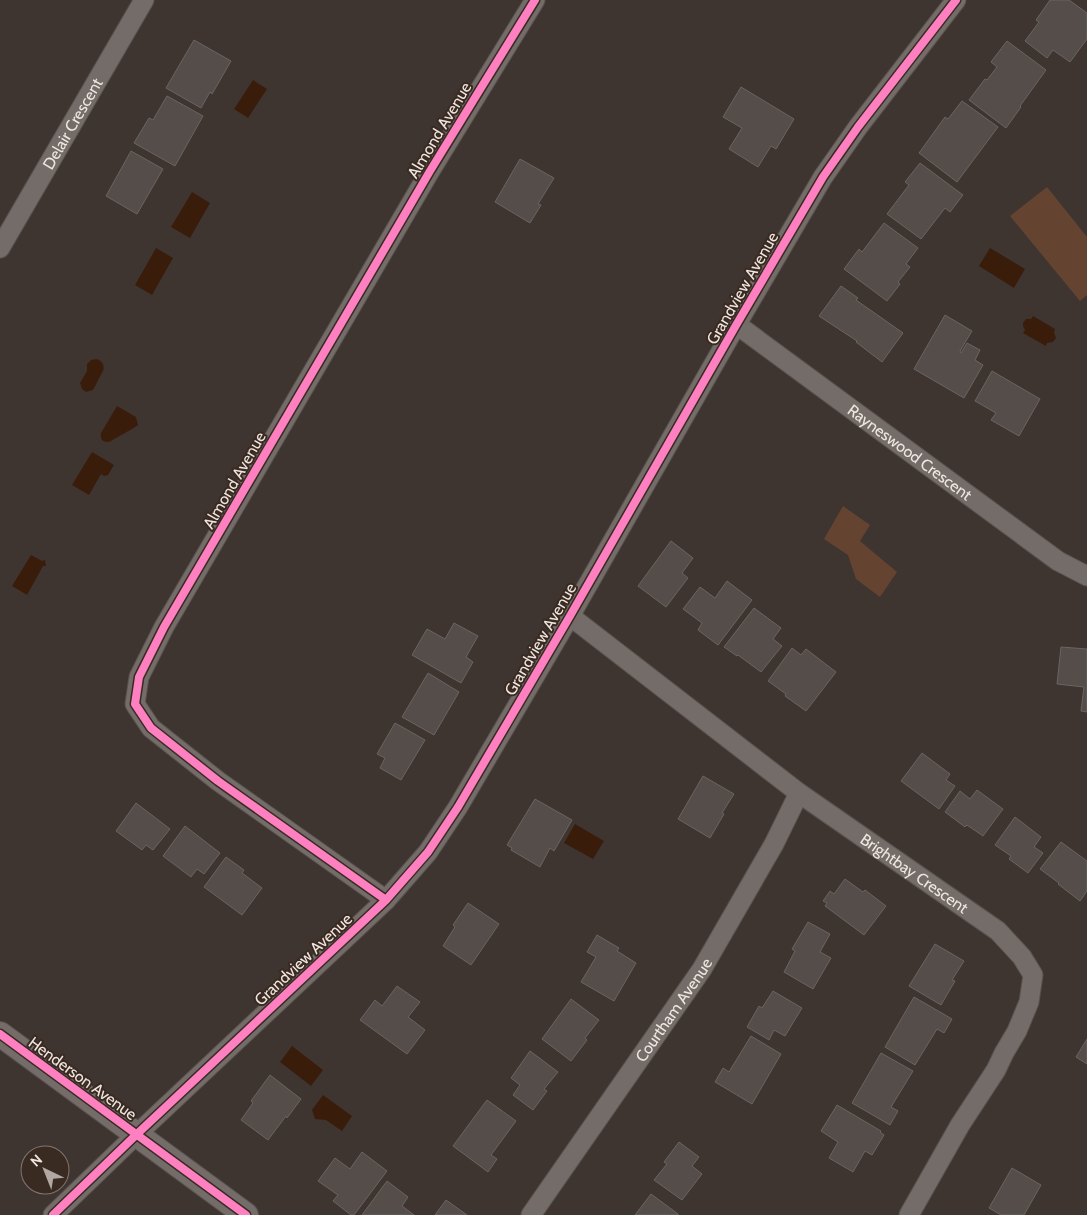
<svg xmlns="http://www.w3.org/2000/svg" width="1087" height="1215" viewBox="0 0 1087 1215" font-family="Cabin,sans-serif">
<style>
.green{fill:#654331}
.water{fill:#3a1c0b}
.building{fill:#544d49;stroke:#6c6460}
.lines{fill:none;stroke-linecap:round;stroke-linejoin:round}
.minor-casing{stroke:#59524e;stroke-width:21}
.tertiary-casing{stroke:#59524e;stroke-width:26}
.minor{stroke:#746c68;stroke-width:19}
.tertiary{stroke:#746c68;stroke-width:24}
.cycleway-casing{stroke:#392a22;stroke-width:11}
.cycleway{stroke:#ff80c0;stroke-width:8}
.labels{text-anchor:middle;stroke-width:4;stroke-linejoin:round;paint-order:stroke}
.street-label{font-size:16px;fill:#f0e6e0;stroke:#392a22}
</style>
<rect width="100%" height="100%" fill="#3e3531"/>
<path class="green" d="M1047,187L1087,237V295L1080,301L1010,216Z
M843,506L870,525L860,541L897,572L880,597L856,579L848,555L824,539Z"/>
<path class="water" d="M253,80L267,89L248,118L234,109Z
M192,192L210,203L190,238L171,227Z
M156,248L173,258L152,295L135,285Z
M990,248L1025,269L1014,288L979,266Z
M1033,316L1055,329L1054,332L1056,338L1053,342L1047,343L1046,346L1023,333L1025,330L1023,326V323L1026,319H1031Z
M97,359C102,361 105,365 103,371L93,390L86,392L82,389L80,383L87,371V364L91,360Z
M117,406L136,417L138,425L132,429L109,442C103,442 100,440 101,433Z
M92,452L114,465L108,475L104,476L101,474L89,495L72,485Z
M31,555L42,561L45,560L46,566H43L27,595L12,586Z
M575,824L604,841L593,859L564,843Z
M292,1046L323,1070L311,1086L280,1062Z
M323,1095L352,1116L342,1131L326,1120L315,1119L312,1110Z"/>
<path class="building" d="M1050,0H1069L1087,13V39L1070,62L1053,50L1047,58L1025,41L1039,22L1036,20Z
M194,40L231,61L212,94L210,92L201,108L166,88Z
M1007,41L1046,70L1020,106L1021,107L1006,128L969,100L985,79L987,80L997,67L991,62Z
M741,87L794,119L776,149L771,146L758,167L729,149L742,128L723,117Z
M167,96L203,116L175,166L134,143L149,118L153,120Z
M962,101L998,127L957,182L919,153L945,117L948,119Z
M131,151L163,169L137,214L106,196Z
M520,159L554,178L538,204L541,205L530,223L495,202Z
M920,163L963,195L950,212L945,208L921,239L887,214L909,185L905,182Z
M884,223L918,248L906,264L910,267L898,282L900,284L887,301L844,269L859,249L862,252Z
M841,286L858,298L856,300L903,333L882,362L856,342L857,341L819,316Z
M945,315L972,331L960,351L961,353L967,343L980,350L975,360L983,365L964,398L914,369Z
M992,371L1040,399L1019,436L991,420L996,413L975,401Z
M671,541L693,558L682,573L688,578L666,607L638,586Z
M727,581L752,600L718,645L698,630L702,623L683,609L700,587L715,598Z
M754,608L781,628L773,639L782,646L761,672L738,655L737,656L724,647Z
M454,623L478,636L466,657L473,662L461,683L412,655L427,629L445,639Z
M1061,647L1087,649V712L1081,711L1084,687L1057,684Z
M792,648L801,655L806,649L836,672L806,711L785,696L786,694L768,681Z
M428,673L459,692L434,735L402,717Z
M395,723L425,740L401,780L380,768L385,758L377,754Z
M922,753L950,774L946,780L955,786L939,809L901,781Z
M703,776L734,794L722,813L724,814L710,838L678,819Z
M977,790L1003,809L983,836L967,825L965,827L945,812L960,791L970,799Z
M535,799L572,820L554,851L550,848L540,867L511,850L512,848L507,845Z
M136,803L170,829L153,850L146,845L142,850L116,831Z
M1015,817L1041,837L1034,847L1043,853L1028,873L1009,859L1011,856L995,845Z
M185,826L220,853L204,874L197,869L191,877L163,856Z
M1061,842L1087,861V891L1080,901L1058,884L1059,883L1040,869Z
M226,857L244,870L242,873L262,888L242,915L204,887Z
M845,879L863,892L865,890L886,906L864,935L825,906L827,903L823,901L830,891L834,894Z
M468,903L499,924L471,965L443,946L455,927L453,925Z
M808,922L830,934L820,952L831,958L813,989L784,972L795,951L792,949Z
M597,935L619,948L617,951L636,963L614,1001L581,982L596,957L587,952Z
M935,944L964,961L952,980L955,981L941,1005L909,986Z
M397,986L420,1002L408,1017L425,1030L407,1054L360,1020L375,1000L382,1006Z
M773,991L802,1008L785,1036L774,1030L769,1040L747,1027L759,1006L762,1008Z
M914,997L952,1019L944,1033L937,1029L915,1065L885,1047Z
M571,999L599,1020L585,1038L587,1040L571,1061L542,1039Z
M751,1036L781,1054L752,1104L715,1082L723,1068L729,1072Z
M1087,1039V1064L1076,1057Z
M530,1051L558,1072L544,1089L547,1091L533,1110L513,1095L520,1085L511,1078Z
M881,1053L913,1071L891,1107L898,1111L890,1125L852,1103Z
M270,1075L301,1099L287,1118L286,1116L268,1140L241,1120L253,1103L251,1101Z
M487,1100L516,1121L491,1155L497,1159L488,1172L453,1146Z
M837,1105L881,1131L880,1132L884,1135L872,1155L865,1151L853,1172L829,1158L838,1142L821,1131Z
M679,1142L699,1157L692,1166L702,1174L682,1200L654,1180L667,1164L664,1162Z
M362,1152L387,1171L354,1215H351L333,1201L338,1195L318,1181L335,1158L350,1169Z
M1012,1168L1041,1185L1024,1215H1001L989,1208Z
M387,1181L408,1197L402,1206L414,1215H362Z
M651,1194L678,1214V1215H635Z
M446,1200L467,1215H435Z"/>
<g class="lines">
<g class="minor-casing">
<g id="minor">
<path id="s1" d="M0,248L144,0"/>
<path id="s2" d="M735,327H740L1058,561L1087,576"/>
<path id="s3" d="M570,616L799,793L998,931L1022,957L1033,975L1029,1002L1017,1031L1004,1053L996,1070L960,1125L909,1215"/>
<path d="M386,900L218,781L151,728L135,704L139,677L164,627L430,171L535,0"/>
<path d="M53,1215L136,1135L386,900L428,852L458,807L570,616L735,327L823,177L858,127L956,0"/>
<path id="s4" d="M531,1215L702,969L774,844L799,793"/>
</g>
</g>
<g class="tertiary-casing">
<path id="tertiary" d="M0,1034L246,1215"/>
</g>
<use href="#minor" class="minor"/>
<use href="#tertiary" class="tertiary"/>
<g class="cycleway-casing">
<path id="cycleway" d="M386,900L218,781L151,728L135,704L139,677L164,627L430,171L535,0
M0,1034L246,1215
M53,1215L136,1135L386,900L428,852L458,807L570,616L735,327L823,177L858,127L956,0"/>
</g>
<use href="#cycleway" class="cycleway"/>
</g>
<g class="labels">
<g class="street-label">
<text dy="6" stroke="none"><textPath href="#s1" startOffset="144">Delair Crescent</textPath></text>
<text transform="translate(439 130) rotate(-59)" y="6">Almond Avenue</text>
<text transform="translate(742 288) rotate(-60)" y="6">Grandview Avenue</text>
<text dy="6" stroke="none"><textPath href="#s2" startOffset="216">Rayneswood Crescent</textPath></text>
<text transform="translate(234 480) rotate(-60)" y="6">Almond Avenue</text>
<text transform="translate(540 639) rotate(-60)" y="6">Grandview Avenue</text>
<text dy="6" stroke="none"><textPath href="#s3" startOffset="430">Brightbay Crescent</textPath></text>
<text transform="translate(303 959) rotate(-43)" y="6">Grandview Avenue</text>
<text dy="6" stroke="none"><textPath href="#s4" startOffset="250">Courtham Avenue</textPath></text>
<text transform="translate(83 1078) rotate(36)" y="6">Henderson Avenue</text>
</g>
</g>
<g transform="translate(45 1170) rotate(317)"><circle r="24" fill="#392a22" stroke="#82756e"/>
<path d="M0-4L9 19L0 12L-9 19Z" fill="#b2a8a3"/>
<text y="-8" font-size="14" font-weight="bold" text-anchor="middle" fill="#f0e6e0">N</text>
</g>
</svg>
